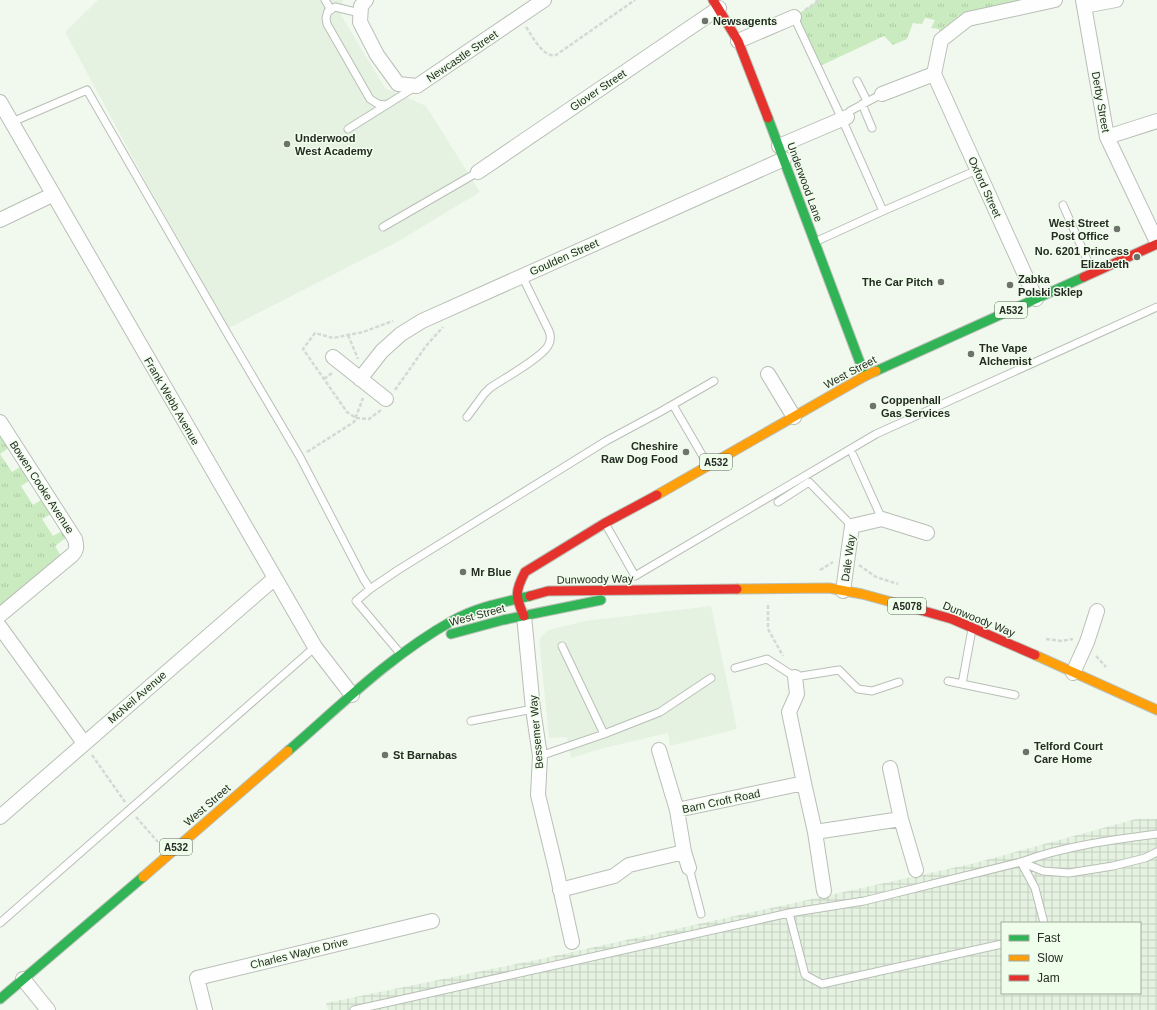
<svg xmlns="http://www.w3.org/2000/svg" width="1157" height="1010" viewBox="0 0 1157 1010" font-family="Helvetica,sans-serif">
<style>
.built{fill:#e5f2e1}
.industrial{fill:url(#industrial-grid);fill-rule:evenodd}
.grass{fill:url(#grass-tufts)}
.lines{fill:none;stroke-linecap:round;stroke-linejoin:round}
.lane-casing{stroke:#b9bfb7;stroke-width:9}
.street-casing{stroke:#b9bfb7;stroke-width:16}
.fast-casing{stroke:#b9bfb7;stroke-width:11}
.slow-casing{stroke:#b9bfb7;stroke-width:11}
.jam-casing{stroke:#b9bfb7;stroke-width:11}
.path{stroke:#d6d8d6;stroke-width:2.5;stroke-dasharray:4 2;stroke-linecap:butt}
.lane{stroke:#fdfefd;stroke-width:7}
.street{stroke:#fdfefd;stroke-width:14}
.fast{stroke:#30b455;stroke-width:9}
.slow{stroke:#ff9f0a;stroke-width:9}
.jam{stroke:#e5322d;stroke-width:9}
.poi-dot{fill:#6d736b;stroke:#effdeb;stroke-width:1.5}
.labels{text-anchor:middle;stroke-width:3;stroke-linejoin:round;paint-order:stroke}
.shield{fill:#effdeb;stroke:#626a60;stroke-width:1}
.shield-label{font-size:10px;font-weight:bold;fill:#262b24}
.poi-label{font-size:11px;font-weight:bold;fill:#262b24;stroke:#effdeb;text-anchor:start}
.street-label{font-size:11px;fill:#262b24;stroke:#effdeb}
</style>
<defs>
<pattern id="industrial-grid" width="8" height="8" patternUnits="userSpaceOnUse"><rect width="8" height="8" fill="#e5f2e1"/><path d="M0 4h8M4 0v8" fill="none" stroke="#c4d0c1"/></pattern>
<pattern id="grass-tufts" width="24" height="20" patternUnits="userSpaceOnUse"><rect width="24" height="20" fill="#caebc0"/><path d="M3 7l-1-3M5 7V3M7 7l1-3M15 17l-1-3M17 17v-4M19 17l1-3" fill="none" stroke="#adcaa5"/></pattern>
</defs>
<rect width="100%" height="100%" fill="#f1f9ef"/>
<path class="built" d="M98,0H343L341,15L385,88L426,106L480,192L397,242L229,328L146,182L65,32Z
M711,606L737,729L670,746L668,733L604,748L571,758L567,737L549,738L539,639L548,630L585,621Z"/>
<path class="industrial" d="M1136,819H1157V1010H328L326,1003L536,960L975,863ZM1002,923H1140V993H1002Z"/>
<path class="grass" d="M815,0H1055L968,19L941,40L939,29L931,28L935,20L925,18L922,24L913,23L907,39L893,45L884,36L818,67L794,17L816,2Z
M0,435L10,447L0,454L12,472L23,465L32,479L21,486L33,505L44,498L53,513L42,519L53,536L64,530L68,536L55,546L61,556L0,610Z"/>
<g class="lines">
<g class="lane-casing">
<path id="lane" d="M325,0L331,10
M360,13L335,7L328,11L326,18L327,24L370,99L378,104L386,105
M794,17L842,119L883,211
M857,81L867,101
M862,104L872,128
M850,111L882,94
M12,122L87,90L227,333L300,457L363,578L370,589
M348,129L415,87
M1063,205L1092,271
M383,227L478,172
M817,241L883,211L977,170
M673,405L708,465
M467,417L484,394L490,388C503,379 541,358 548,346C551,341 551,336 549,331L522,276
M853,455L882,519
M778,502L809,482L852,526
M606,525L635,576L876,434L1157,307
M972,629L962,684L1015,695
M562,646L604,734
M399,652L356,601L370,589L398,570L606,441L660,412L714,381
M735,668L767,659L795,677L839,670L858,689L872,691L899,682
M948,681L962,684
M471,721L533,709
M540,756L604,734L660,712L711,678
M1021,862L1043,871L1069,873L1113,866L1145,858L1157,852
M1021,862L1035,888L1044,923
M689,868L701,914
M789,913L805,975L822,984L1002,944
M0,923L315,647
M354,1010L789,913L864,901L1021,862C1065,846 1111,840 1157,834"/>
</g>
<g class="street-casing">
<path id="street" d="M366,0L361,6L360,22L377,55L398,84L417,86L544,0
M1083,0L1107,137L1157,242
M1084,6L1116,0
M738,41L794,17
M882,94L934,74
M0,102L315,647L352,695
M1107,137L1157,121
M779,146L847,117
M478,172L719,8
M0,220L52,195
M1036,299L934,74L941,40L968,19L1055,0
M333,357L386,399
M768,374L794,417
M360,379L382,351L401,334L422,321L784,159
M0,422L75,539C77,547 77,551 71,556L0,615
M843,591L852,526L882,519L927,533
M524,616L533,709L540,756L538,795L556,869L572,942
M0,627L84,743
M1073,673L1087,642L1097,611
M659,750L677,810
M890,768L901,819L916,870
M804,783L815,832L824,891
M0,817L275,578
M815,832L901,819
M684,852L689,868
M560,890L614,876L629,865L684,852L677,810L804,783L789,712L797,694L795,677
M23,979L48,1010
M205,1010L197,978L432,921"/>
</g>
<g class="fast-casing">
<path id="fast" d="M768,118L865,376
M876,371L1084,277
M451,634L503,620L601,600
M288,751C340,706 391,655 452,621C476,607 504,602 530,596
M0,999L143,877"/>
</g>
<g class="slow-casing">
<path id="slow" d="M657,495L865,376L876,371
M737,589L829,588L862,594L906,606
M1035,655L1157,710
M143,877L288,751"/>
</g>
<g class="jam-casing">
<path id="jam" d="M713,0L738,41L768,118
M1084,277L1157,244
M530,596L548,591L737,589
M906,606L952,619L1035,655
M524,616C515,597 515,591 525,572L605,523L657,495"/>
</g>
<path class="path" d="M805,10L820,0
M526,27C533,37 543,58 556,55L635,0
M348,335L358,359
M324,379L332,373
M395,390L426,346L443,327
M381,410L369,419L356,418L347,412L303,349L315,333L333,338L363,332L393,321
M307,452L354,422L363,398
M859,565L876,577L898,584
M820,570L833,562
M768,605V629L783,656
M1046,639L1061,641L1073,639
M1096,656L1106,667
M92,755L125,802
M136,817L158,842"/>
<use href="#lane" class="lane"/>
<use href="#street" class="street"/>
<use href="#fast" class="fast"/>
<use href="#slow" class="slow"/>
<use href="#jam" class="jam"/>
</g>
<g class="poi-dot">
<circle cx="705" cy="21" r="4"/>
<circle cx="287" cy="144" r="4"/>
<circle cx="1117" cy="229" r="4"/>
<circle cx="1137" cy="257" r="4"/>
<circle cx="941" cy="282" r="4"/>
<circle cx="1010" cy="285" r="4"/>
<circle cx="971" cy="354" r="4"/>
<circle cx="873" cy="406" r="4"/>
<circle cx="686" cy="452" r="4"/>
<circle cx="463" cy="572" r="4"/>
<circle cx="1026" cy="752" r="4"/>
<circle cx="385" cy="755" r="4"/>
</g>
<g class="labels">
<g class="shield">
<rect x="995" y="302" width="32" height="16" rx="3"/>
<rect x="700" y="454" width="32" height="16" rx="3"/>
<rect x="888" y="598" width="38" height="16" rx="3"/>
<rect x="160" y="839" width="32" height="16" rx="3"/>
</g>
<g class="shield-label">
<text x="1011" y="314">A532</text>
<text x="716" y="466">A532</text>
<text x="907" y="610">A5078</text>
<text x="176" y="851">A532</text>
</g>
<g class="poi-label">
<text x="713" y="25">Newsagents</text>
<text x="295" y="142">Underwood<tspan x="295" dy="13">West Academy</tspan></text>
<text x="1109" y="227" text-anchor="end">West Street<tspan x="1109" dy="13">Post Office</tspan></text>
<text x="1129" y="255" text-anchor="end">No. 6201 Princess<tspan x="1129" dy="13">Elizabeth</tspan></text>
<text x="1018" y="283">Zabka<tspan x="1018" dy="13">Polski Sklep</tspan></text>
<text x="933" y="286" text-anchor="end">The Car Pitch</text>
<text x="979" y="352">The Vape<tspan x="979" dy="13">Alchemist</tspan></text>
<text x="881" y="404">Coppenhall<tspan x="881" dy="13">Gas Services</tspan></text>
<text x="678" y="450" text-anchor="end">Cheshire<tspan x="678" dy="13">Raw Dog Food</tspan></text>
<text x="471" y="576">Mr Blue</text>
<text x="1034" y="750">Telford Court<tspan x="1034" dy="13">Care Home</tspan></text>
<text x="393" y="759">St Barnabas</text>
</g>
<g class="street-label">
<text transform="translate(462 56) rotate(-34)" y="4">Newcastle Street</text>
<text transform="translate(598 90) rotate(-34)" y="4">Glover Street</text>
<text transform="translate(1101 102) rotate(80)" y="4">Derby Street</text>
<text transform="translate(805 182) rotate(70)" y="4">Underwood Lane</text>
<text transform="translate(985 187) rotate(66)" y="4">Oxford Street</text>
<text transform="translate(564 257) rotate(-24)" y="4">Goulden Street</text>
<text transform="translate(850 372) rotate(-28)" y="4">West Street</text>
<text transform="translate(172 401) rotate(60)" y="4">Frank Webb Avenue</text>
<text transform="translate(42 487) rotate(57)" y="4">Bowen Cooke Avenue</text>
<text transform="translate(848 558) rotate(-82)" y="4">Dale Way</text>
<text transform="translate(595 579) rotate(-1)" y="4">Dunwoody Way</text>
<text transform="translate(477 615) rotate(-15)" y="4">West Street</text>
<text transform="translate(979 619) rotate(22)" y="4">Dunwoody Way</text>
<text transform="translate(137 697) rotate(-41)" y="4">McNeil Avenue</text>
<text transform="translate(536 732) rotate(-95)" y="4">Bessemer Way</text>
<text transform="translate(721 801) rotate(-12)" y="4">Barn Croft Road</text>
<text transform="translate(207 805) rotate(-41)" y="4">West Street</text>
<text transform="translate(299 953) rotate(-14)" y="4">Charles Wayte Drive</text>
</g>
</g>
<rect x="1001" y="922" width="140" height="72" fill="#effdeb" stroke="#9fa99b"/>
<rect x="1009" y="935" width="20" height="6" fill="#30b455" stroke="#9fa99b"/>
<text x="1037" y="942" font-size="12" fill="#262b24">Fast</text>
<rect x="1009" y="955" width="20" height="6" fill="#ff9f0a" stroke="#9fa99b"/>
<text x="1037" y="962" font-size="12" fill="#262b24">Slow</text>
<rect x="1009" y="975" width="20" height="6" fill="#e5322d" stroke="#9fa99b"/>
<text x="1037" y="982" font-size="12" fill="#262b24">Jam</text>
</svg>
